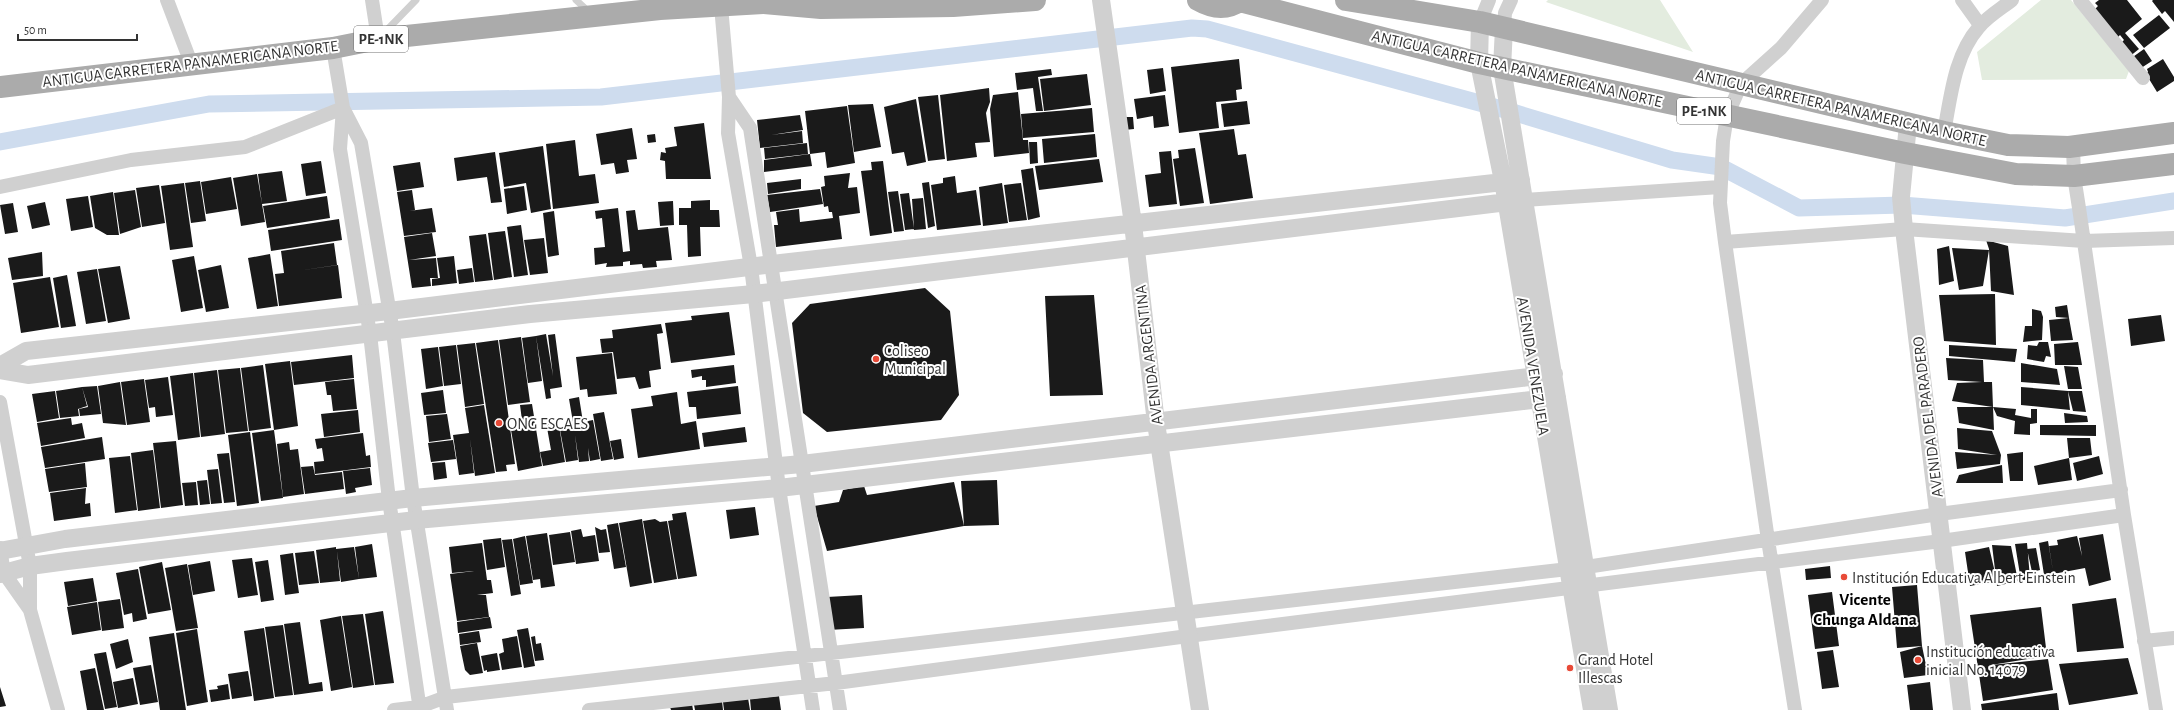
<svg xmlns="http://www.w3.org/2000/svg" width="2174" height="710" viewBox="0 0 2174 710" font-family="'Alegreya Sans',sans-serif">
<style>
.green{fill:#e3ecdf}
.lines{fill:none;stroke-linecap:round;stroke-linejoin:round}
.canal{stroke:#cedcee;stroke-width:17}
.building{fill:#1a1a1a}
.service{stroke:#d0d0d0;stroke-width:7}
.minor{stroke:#d0d0d0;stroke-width:14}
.tertiary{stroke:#d0d0d0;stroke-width:18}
.primary{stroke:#ababab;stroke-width:22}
.poi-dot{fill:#e84a37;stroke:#fff;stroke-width:1.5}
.labels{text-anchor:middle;stroke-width:4;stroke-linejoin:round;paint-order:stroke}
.shield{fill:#fff;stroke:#707070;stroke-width:1}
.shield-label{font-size:15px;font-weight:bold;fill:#333}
.street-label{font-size:16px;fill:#333;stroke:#fff}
.poi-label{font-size:16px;fill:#333;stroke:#fff;text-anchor:start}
.neighbourhood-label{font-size:17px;font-weight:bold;fill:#000;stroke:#fff}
</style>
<rect width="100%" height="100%" fill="#fff"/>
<path class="green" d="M1548,0H1660L1693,52L1546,2Z
M2041,0H2071L2129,71L2126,79L1982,80L1977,52Z"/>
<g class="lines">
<path class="canal" d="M0,142L209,104L601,97L1192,28L1207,29L1509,111L1672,160L1721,167L1799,208L1902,205L2065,218L2174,201"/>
</g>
<path class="building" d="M2099,0H2127L2142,19L2125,33L2139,49L2129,57L2119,45L2124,40L2120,35L2117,38L2093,11L2098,6L2095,3Z
M2153,0H2174V22L2165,11L2162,14L2152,1Z
M2159,15L2170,28L2144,48L2133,35Z
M2144,49L2152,61L2138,70L2130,59Z
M1239,59L1242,89L1236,90L1237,100L1216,102L1219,128L1179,133L1171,67Z
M2163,59L2174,77V81L2157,92L2146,74L2148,72L2147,69Z
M1163,68L1166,91L1150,94L1147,70Z
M1051,69L1052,75L1038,77L1043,111H1036L1033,88L1017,90L1015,73Z
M1087,74L1091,105L1044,111L1040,79Z
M989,88L990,102L986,113L990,142L975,143L977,157L947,161L940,95Z
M1018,92L1023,140H1028L1029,153L994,157L990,109L993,95Z
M938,95L945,159L928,161L918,97Z
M1165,95L1169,126L1154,128L1153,116L1137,119L1134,99Z
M916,99L926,162L907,166L904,152L892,154L884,107Z
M1247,101L1250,124L1224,127L1221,104Z
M873,104L881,147L854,152L848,105Z
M847,106L855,163L827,168L825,152L810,154L805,111Z
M1092,108L1094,132L1023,138L1021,114Z
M800,115L803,130L771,135L802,131L803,143L760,148L757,120Z
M1123,117H1133L1134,129L1124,130Z
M704,123L711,179H666L665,161L660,160L661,152L666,153L665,148L677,146L674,127Z
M632,128L637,159L627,160L629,172L616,174L614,163L601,165L596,134Z
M1234,129L1238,155L1246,154L1253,198L1210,204L1199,133Z
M655,134L656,142L648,143L647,135Z
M1095,134L1097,157L1044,163L1042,139Z
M575,140L579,176L595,174L599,203L553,209L546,144Z
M1029,142H1037L1038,163L1030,164Z
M807,143L808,154L765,159L764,148Z
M543,146L551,209L531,213L526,183L504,187L499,153Z
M1195,148L1204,203L1180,206L1173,159L1179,158L1178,150Z
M1171,151L1177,204L1149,207L1145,175L1161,173L1159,152Z
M495,152L502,202L491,203L487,177L457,181L454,158Z
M810,154L812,166L764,172V160Z
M1099,159L1103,182L1039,190L1035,166Z
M321,161L326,193L306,196L301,164Z
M883,161L892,233L870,236L861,171L872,170L871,162Z
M420,162L424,187L397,191L393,166Z
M1033,168L1040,217L1028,220L1021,170Z
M282,171L287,201L262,204L258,174Z
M850,173L848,188L857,187L860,213L839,216L842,239L776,247L774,225H778L776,212L799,209L800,222L833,218L832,212H829L828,206L824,207L821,187L825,186L824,176Z
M257,174L265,222L241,226L233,178Z
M955,176L957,193L976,190L981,225L937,230L931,185L943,183V178Z
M231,177L237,209L206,214L201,182Z
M801,179V189L768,194L767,183Z
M200,181L206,221L191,223L185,183Z
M929,182L935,226L928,228L922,183Z
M184,183L193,247L170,250L161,186Z
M1002,183L1008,223L983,226L979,187Z
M1021,183L1027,220L1009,222L1004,185Z
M159,185L165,223L142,227L136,188Z
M524,186L527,210L507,214L504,189Z
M820,189L823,204L770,212L767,195Z
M135,190L141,227L120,234L114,193Z
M412,190L415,210L409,211L432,208L436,232L404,236L397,192Z
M898,191L904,231L894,232L888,192Z
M113,192L119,235H107L95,228L90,196Z
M909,193L914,229L905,230L900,194Z
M88,196L93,227L71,231L66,199Z
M327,196L330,218L267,228L263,206Z
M923,198L926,229L914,230L912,199Z
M710,200V210H719L720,227H700L701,256L688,257L687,225H679V208H691V201Z
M673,201L674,225L660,226L658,202Z
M45,202L50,225L32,229L27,206Z
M13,203L18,232L5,234L0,205Z
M618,208L623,252L630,251L626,211L635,210L638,230L668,227L672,260L656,261L657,267L643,268L642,264L630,265V261L623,262V266L606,267L607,263L595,265L594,248L605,247L602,218L596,219L595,211Z
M554,211L559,255L548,257L543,213Z
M339,219L342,240L271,251L268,230Z
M521,225L528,275L514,277L507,227Z
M505,231L512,277L494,280L488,233Z
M432,233L436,256L409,260L436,258L438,278H430L431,286L412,288L404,237Z
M486,234L493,280L475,282L469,236Z
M544,238L548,273L530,275L524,240Z
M1986,240L2008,246L2014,295L1991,291L1989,249Z
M334,243L337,265L297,271L338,265L342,298L279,306L275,274L284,273L281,251Z
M1949,246L1954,281L1939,285L1937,249Z
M1952,248L1989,250L1983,286L1959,290Z
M42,252L43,276L12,280L8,258Z
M270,254L278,306L257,309L248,258Z
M194,256L203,308L181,312L172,260Z
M454,256L457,283L432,286V279L440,278L437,258Z
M221,265L229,308L206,312L198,270Z
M120,266L130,319L108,323L98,269Z
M472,268L474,282L459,284L457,270Z
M97,269L106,321L86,324L77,272Z
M67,275L76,326L61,328L53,278Z
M50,277L59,327L21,333L13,283Z
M925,288L950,311L959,395L941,420L827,432L803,413L792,323L810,304Z
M1995,294L1996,345L1944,341L1939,295Z
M1094,295L1103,395L1050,396L1045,296Z
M2067,305L2069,318L2056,317L2055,307Z
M2032,309L2041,311L2043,317L2042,340L2023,342L2025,326H2032Z
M729,312L735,355L671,363L665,323L692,320L691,316Z
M2161,315L2165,341L2131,346L2128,319Z
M2069,318L2073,340L2051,341L2049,320Z
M661,324L663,333L657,334L661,369L649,371L651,387L639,389L635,377L617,379L613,352L602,353L600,339L613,338L612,330Z
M546,334L553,376L548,335L555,334L562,387L550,389L551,398L546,399L536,336Z
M536,336L542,381L528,383L522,338Z
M521,337L530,402L508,405L499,340Z
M498,340L515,464L506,465L507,471L496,472L476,343Z
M2039,342H2048L2051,357L2046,356L2044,362L2027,359L2028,345L2037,346Z
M2078,342L2082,365H2055L2054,344Z
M475,343L484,404L465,407L457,345Z
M456,345L461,384L444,386L439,347Z
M1949,345L2017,349L2015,362L1949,356Z
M438,347L443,386L426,389L421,349Z
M612,353L617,394L588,397L587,389L580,390L576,357Z
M352,355L354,378L294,385L291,362Z
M1946,358L1983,360L1984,382H1992L1993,407L2016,409L2015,415L2031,418V409H2037V423L2030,424V435L2014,434L2015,421L1997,416L1993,407L1994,430L1959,423L1957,407H1993L1952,401L1957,383L1982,382L1948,380Z
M290,361L298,426L274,430L265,364Z
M2021,363L2057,369L2060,385L2021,382Z
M263,365L271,428L249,431L241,368Z
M734,365L736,383L706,387V380H702V376L692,378L691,370Z
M2064,366L2078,367L2082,389H2068Z
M240,368L248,431L226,433L218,370Z
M217,370L225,434L201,437L194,373Z
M193,373L200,437L178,440L170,376Z
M168,377L173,415L156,417L155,407L149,408L145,380Z
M144,379L150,422L127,425L121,382Z
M354,379L357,409L333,411L331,395H327L325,382Z
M120,382L126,425L103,423L98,386Z
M97,386L101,414L80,416L79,409L88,407L82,387Z
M738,386L741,414L697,419L696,407H689L687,392Z
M82,387L87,406L78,409L79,416L60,418L56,391Z
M2021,387L2068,391L2070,410L2021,405Z
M443,390L446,413L424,415L421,393Z
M55,391L59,418L37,422L32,394Z
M2068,391H2082L2086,412L2073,411Z
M677,392L681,424L696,421L700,449L638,458L631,409L653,406L651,396Z
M579,397L583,422L593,420L600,459L590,461L588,448L589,461L579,462L575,435L578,460L566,462L560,430L574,428L569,399Z
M532,404L542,466L518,471L511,430L523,428L520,405Z
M484,405L495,473L475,476L470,439L474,473L459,475L453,435L469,433L465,408Z
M358,410L360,432L324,437L321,414Z
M604,412L613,459L601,461L593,414Z
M2064,413L2087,416L2088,422L2065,423Z
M447,414L451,439L429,442L426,416Z
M71,418L72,425L82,423L85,438L41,446L37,423Z
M558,420L565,462L543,466L540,452L551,450L546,422Z
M2040,425H2096V436L2040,435Z
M745,427L747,442L704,447L702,433Z
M1957,428L1992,431L2001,455L2000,464L1957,469L1955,452L1997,455L1958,449Z
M274,430L283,498L261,501L252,433Z
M250,432L259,503L237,506L228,435Z
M363,433L366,456L370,455L371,467L315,474L314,462L324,461L322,448L317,449L315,439Z
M102,437L105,459L45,468L41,447Z
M2067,438H2090L2092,455L2069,458Z
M621,439L624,458L614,460L610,441Z
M453,440L456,459L431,462L428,443Z
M176,441L183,505L161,508L153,443Z
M289,442L290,450L298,449L304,494L283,497L277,444Z
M153,450L160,508L138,511L131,453Z
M2023,452V481H2010L2007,454Z
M229,453L235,502L224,503L217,454Z
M130,456L137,510L115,513L109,458Z
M2099,456L2103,474L2077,481L2073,463Z
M2069,458L2072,480L2038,485L2034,466Z
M445,462L447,478L434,480L432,463Z
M85,463L87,487L49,492L45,469Z
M2002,465L2003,483H1956L1959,475Z
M313,466L315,475L342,472L344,489L305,494L301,467Z
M370,468L372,485L355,488L356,492L346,494L343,471Z
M218,469L222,503L211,504L207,470Z
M207,480L210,504L200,505L197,481Z
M997,480L999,525L964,526L961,481Z
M196,482L198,505L185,506L182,483Z
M954,482L964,526L827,551L814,506L839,502L843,490L864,486L867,495Z
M86,488L85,504L90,503L91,516L54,521L50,493Z
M755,507L759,535L730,539L726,510Z
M686,512L697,576L678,579L668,521L673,520L672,514Z
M642,519L652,583L630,587L619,523Z
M655,519L660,522L667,521L677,579L654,583L643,521Z
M618,523L626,567L614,569L607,525Z
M595,527L601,530L606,529L610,552L599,553Z
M581,529L583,537L595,535L599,561L576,564L571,531Z
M570,532L575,562L553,565L549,535Z
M547,533L555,586L541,588L540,579L533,580L526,536Z
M2103,534L2111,580L2089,586L2085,568L2053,574L2054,579L2045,581L2039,543L2048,541L2053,571L2049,546L2058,545L2057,540L2077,536L2082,556L2079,538Z
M525,536L533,583L520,585L513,539Z
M501,538L505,567L487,570L483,540Z
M512,539L521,594L511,596L502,540Z
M482,543L487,580H491L493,593L477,595H486L489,617L457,621L450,574L474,571L452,573L449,547Z
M2027,543L2030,578L2021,581L2015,544Z
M372,544L377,577L359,579L355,547Z
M1992,545L2011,546L2018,581L1997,586Z
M336,547V549L354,547L359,579L341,582L337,551L340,581L320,583L316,550Z
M1989,547L1997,581L1970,586L1965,552Z
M2036,548L2040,570L2032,572L2027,549Z
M314,551L319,583L299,585L295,553Z
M293,553L299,593L285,595L280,555Z
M252,558L258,595L238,598L232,560Z
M268,560L274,600L261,602L255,562Z
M210,561L215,591L193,595L188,565Z
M162,562L171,610L148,614L139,567Z
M187,564L198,628L176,631L165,568Z
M1830,566L1831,578L1806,580L1805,569Z
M138,569L147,619L133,622L132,613L124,615L116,573Z
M93,578L97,601L68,606L64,582Z
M1917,585L1922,646L1928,675L1904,678L1900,652L1922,646L1897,648L1892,587Z
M1832,592L1839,646L1815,649L1808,595Z
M862,595L864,628L828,630L827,597Z
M2116,598L2124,648L2077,652L2072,604Z
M120,599L124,628L102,631L98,602Z
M97,602L101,630L72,635L67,607Z
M2041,607L2047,656L1991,665L2048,659L2053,690L1983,701L1970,615Z
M383,611L394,683L375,685L365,614Z
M363,614L374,685L353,688L342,616Z
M341,616L352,687L331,691L320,620Z
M490,617L492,628L458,633L457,622Z
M300,622L309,684L322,682L323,691L294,695L284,624Z
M283,625L293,695L275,697L265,627Z
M264,628L274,698L254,701L244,631Z
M528,628L535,666L524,668L517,630Z
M197,629L208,702L187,706L176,633Z
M479,631L481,642L460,645L459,634Z
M174,633L186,710H160L149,637Z
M517,636L522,667L502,670L499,654L504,652L502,639Z
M535,636L536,644L541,643L544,660L535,661L531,637Z
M128,639L133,662L116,669L110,644Z
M477,643L483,673L470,675L465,670L460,646Z
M1833,650L1839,687L1822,689L1817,652Z
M106,652L117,707L105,709L94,654Z
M497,653L500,670L487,672V670L484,671L481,656Z
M2128,658L2138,694L2069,705L2059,664Z
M151,665L158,702L140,705L133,668Z
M95,668L104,710H87L80,671Z
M248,671L252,696L232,699L228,674Z
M133,678L138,704L118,708L113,682Z
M1930,682L1933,710H1910L1907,685Z
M228,684L230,699L211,702L209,690L218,689L217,686Z
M0,687L6,706L0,707Z
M2057,693L2059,710H1982L1981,704Z
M779,696L781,710H751L750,699Z
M748,698L750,710H724L723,702Z
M722,701L723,710H695L694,705Z
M692,704L693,710H671L670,707Z"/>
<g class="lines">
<path class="service" d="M576,0L589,12
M384,33L416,0"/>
<path class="minor" d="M167,0L191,63
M372,0L378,39
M1962,0L1980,25
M2080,0L2143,78
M721,6L729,97L728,133L751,267L779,488L813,710
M1480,22L1489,0
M1504,28L1505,13L1511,0
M333,48L343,108L340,149L370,334L389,500L420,710
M729,97L750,128L840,710
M343,108L361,143L393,332L413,498L447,710
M1944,132C1951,96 1954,56 1979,27C1988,16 2002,8 2012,0
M2073,147L2074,176L2079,208L2124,515L2156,710
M0,187L131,160L245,147L343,108
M1524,200L1720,187
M1725,242L1904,229L2084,241L2174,238
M0,402L30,566V610L58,710
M0,548L4,573L30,610
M2144,641L2174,638
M394,710L419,707L446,697L1586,567L1939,514L2121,490
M589,710L836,683L1188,636L1941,541L2124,515
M1795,710L1768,540L1725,242L1720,203L1723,141L1727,116L1741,84L1781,48L1822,0"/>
<path class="tertiary" d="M1101,0L1133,224L1156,423L1200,710
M1480,22L1479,63L1503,181L1592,710
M1504,28L1502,68L1609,710
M1908,124L1901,197L1904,229L1962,710
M0,366L26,351L389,311L781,263L1521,180
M0,370L28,375L530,314L754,294L1524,200
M0,551L65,539L413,498L802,464L1554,374
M0,574L30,566L67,561L416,520L779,488L1557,397"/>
<path class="primary" d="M1198,0C1212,8 1227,10 1241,0
M1346,0L1480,22L1944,132L2008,145L2069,147L2174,133
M1240,1L1479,63L1905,153L2016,174L2074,176L2174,164
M764,3L821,8L953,6L1035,0
M0,87L333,48L378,39L660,9L763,3L780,0"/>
</g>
<g class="poi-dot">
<circle cx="876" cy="359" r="4"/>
<circle cx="499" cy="423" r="4"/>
<circle cx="1844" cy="577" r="4"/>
<circle cx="1918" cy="660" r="4"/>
<circle cx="1570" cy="668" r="4"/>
</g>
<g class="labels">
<g class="shield">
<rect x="354" y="26" width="54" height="26" rx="3"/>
<rect x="1677" y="98" width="54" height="26" rx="3"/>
</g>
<g class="shield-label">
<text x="381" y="44">PE-1NK</text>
<text x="1704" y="116">PE-1NK</text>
</g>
<g class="street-label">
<text transform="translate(190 63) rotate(-7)" y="6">ANTIGUA CARRETERA PANAMERICANA NORTE</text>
<text transform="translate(1517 68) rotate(13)" y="6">ANTIGUA CARRETERA PANAMERICANA NORTE</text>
<text transform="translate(1841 107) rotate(13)" y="6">ANTIGUA CARRETERA PANAMERICANA NORTE</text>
<text transform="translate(1148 355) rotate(-97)" y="6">AVENIDA ARGENTINA</text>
<text transform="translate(1534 366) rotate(81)" y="6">AVENIDA VENEZUELA</text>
<text transform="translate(1927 417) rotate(-97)" y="6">AVENIDA DEL PARADERO</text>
</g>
<g class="poi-label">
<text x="884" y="356">Coliseo<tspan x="884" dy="18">Municipal</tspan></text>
<text x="507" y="429">ONG ESCAES</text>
<text x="1852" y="583">Institución Educativa Albert Einstein</text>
<text x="1926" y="657">Institución educativa<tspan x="1926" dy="18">inicial No. 14079</tspan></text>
<text x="1578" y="665">Grand Hotel<tspan x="1578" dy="18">Illescas</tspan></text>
</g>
<g class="neighbourhood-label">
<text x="1865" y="605">Vicente<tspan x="1865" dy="20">Chunga Aldana</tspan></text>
</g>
</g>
<path d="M18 34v6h119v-6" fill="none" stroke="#333333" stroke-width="2"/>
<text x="24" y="34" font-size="12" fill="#333333" stroke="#ffffff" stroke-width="3" paint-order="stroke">50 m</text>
</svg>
